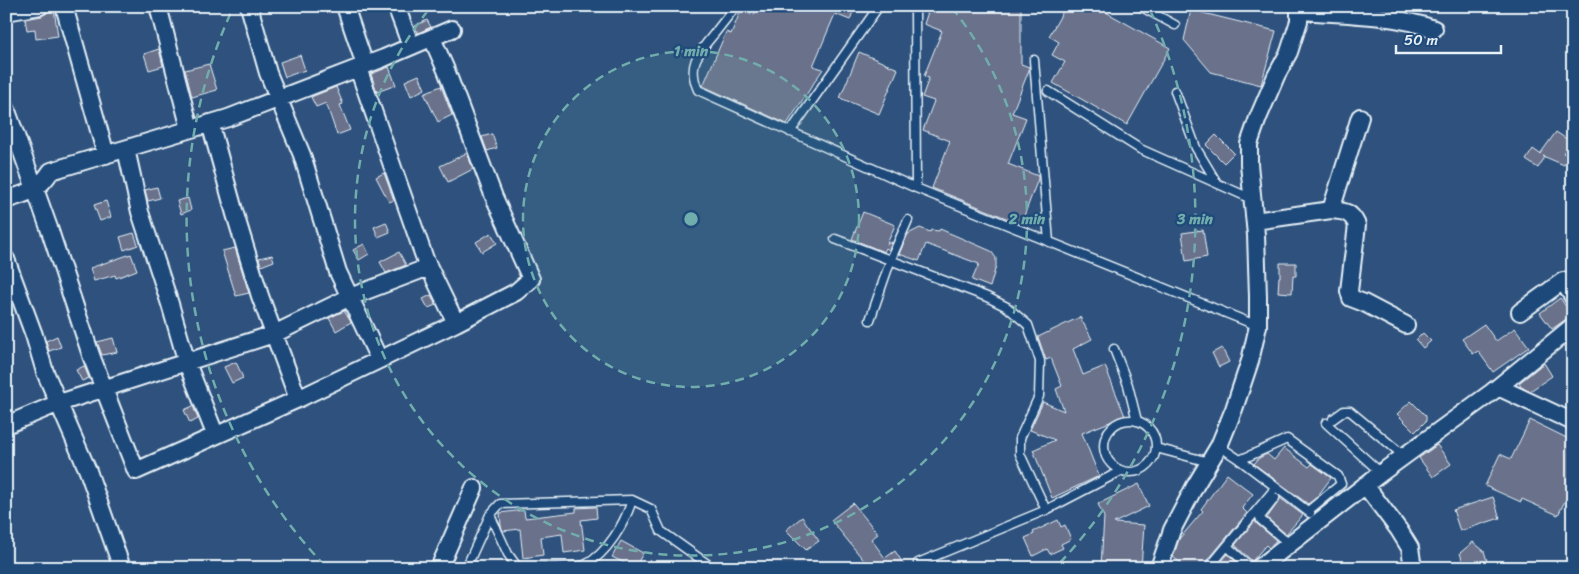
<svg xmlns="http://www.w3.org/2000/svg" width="1579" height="574" viewBox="0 0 1579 574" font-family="Sriracha,sans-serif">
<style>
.building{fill:#69718b;stroke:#e8f1f8}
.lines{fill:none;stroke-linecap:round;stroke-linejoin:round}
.lane-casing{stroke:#e8f1f8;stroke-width:11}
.street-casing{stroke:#e8f1f8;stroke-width:20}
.lane{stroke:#1f4a7a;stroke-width:8}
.street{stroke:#1f4a7a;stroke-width:16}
.ring{fill:none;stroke:#71adac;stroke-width:2.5;stroke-dasharray:9 6}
.centre{fill:#71adac;stroke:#1f4a7a;stroke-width:2.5}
.ring-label{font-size:15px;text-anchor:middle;font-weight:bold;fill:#71adac;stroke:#1f4a7a;stroke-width:4.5;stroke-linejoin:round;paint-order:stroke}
</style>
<rect width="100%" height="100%" fill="#2e527d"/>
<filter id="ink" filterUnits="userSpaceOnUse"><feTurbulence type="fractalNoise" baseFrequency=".02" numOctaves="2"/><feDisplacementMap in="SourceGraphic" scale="10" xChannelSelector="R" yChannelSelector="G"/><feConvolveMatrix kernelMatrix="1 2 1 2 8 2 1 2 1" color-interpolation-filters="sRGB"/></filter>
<g filter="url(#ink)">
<path class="building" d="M757,6H855L850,20L835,14L813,66L823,69L787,124L703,86L726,32L731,34L741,10L754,15Z
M930,6H1021V64L1029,67V70L1012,113L1026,118L1008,164L1038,176V179L1021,224L932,188L950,141L923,130L934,101L922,97L929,78L924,76L942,31L924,24Z
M1066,6H1095L1170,48L1127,125L1053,83L1065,62L1052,55L1059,42L1049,36Z
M54,9L58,36L36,39L35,29L27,30L25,19L42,16L47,13L49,10Z
M1191,10L1276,31L1261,85L1211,72L1184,40Z
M427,20L431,27L418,33L415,26Z
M159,49L163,66L149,70L144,54Z
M859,52L898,69L879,114L840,98Z
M300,55L305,70L285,77L280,62Z
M209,64L217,90L192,97L185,70Z
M389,67L396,85L377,92L371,74Z
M419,75L425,89L411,96L405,81Z
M441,86L452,115L438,122L424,93Z
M336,87L343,104L340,105L350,130L337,135L326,103L316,107L311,97Z
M1556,132L1571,142L1563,153L1568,155L1564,165L1543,156L1545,157L1538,168L1526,160L1533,149L1540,154Z
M492,134L497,148L487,151L482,137Z
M1216,135L1234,153L1224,163L1206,145Z
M467,153L473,169L448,182L440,166Z
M384,173L394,200L389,202L376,177Z
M157,187L160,198L148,201L145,190Z
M188,198L191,210L181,214L177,201Z
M106,201L111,217L100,221L94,205Z
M863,212L895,225L887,244L892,242L889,250L886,248L884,252L852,239Z
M386,222L390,232L378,237L374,227Z
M920,228L930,232L931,230L939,231L940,229L991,251L996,258V266L990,287L972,280L979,264L926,244L919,261L899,254L908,234Z
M1203,230L1207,257L1186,261L1182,233Z
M134,233L138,245L124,250L120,237Z
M491,233L497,243L482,252L476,242Z
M364,244L369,254L359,260L353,250Z
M235,248L249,293L236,296L222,251Z
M399,252L406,265L386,273L380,262Z
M131,254L137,270L116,278L115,275L94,281L90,268Z
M272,255L274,261L261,266L259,258Z
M1280,263H1296V276H1293L1292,293L1278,292L1279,277H1280Z
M431,295L436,305L428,308L423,299Z
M1560,298L1572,315L1552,329L1540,313Z
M344,311L351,322L336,331L329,318Z
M1080,317L1092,339L1073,349L1083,375L1105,366L1125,416L1082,433L1099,476L1052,498L1033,450L1055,440L1030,430L1043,402L1064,411L1056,389L1062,386L1051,358L1046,360L1038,337Z
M1484,324L1496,341L1515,328L1529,347L1493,372L1478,351L1473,354L1462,339Z
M1423,333L1431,341L1423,348L1416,340Z
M57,336L61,347L49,351L46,341Z
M113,338L117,352L102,355L97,342Z
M1222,348L1229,362L1219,367L1212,353Z
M236,362L243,378L232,383L224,367Z
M1544,363L1552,376L1530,391L1521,387L1519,383Z
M84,366L89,378L82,381L76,370Z
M1411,401L1426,416V421L1415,432L1397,414Z
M193,406L198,419L190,423L184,410Z
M1530,420L1573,441V500L1567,497L1558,515L1522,499L1521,502L1485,486L1500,454L1511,459Z
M1437,445L1451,464L1433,477L1419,458Z
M1284,448L1309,467L1312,464L1331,478L1317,497L1308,504L1254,464L1259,458L1267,454L1274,460Z
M1227,474L1253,494L1242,508L1247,513L1208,560L1206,564L1208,568H1187L1173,557L1179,539L1203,511L1201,509Z
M1139,484L1149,506L1114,523L1144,525L1141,568L1101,566L1104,517L1098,504Z
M1493,497L1500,518L1460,531L1453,510Z
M1280,498L1303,515L1286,534L1267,518L1279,501Z
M853,503L878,534L871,539L885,558L895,551L906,568H870L831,520Z
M596,507L597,518L581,520L585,550L564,553L562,534L541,537L543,555L523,558L520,529L503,531L501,526L500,513L524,510L525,518L576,512V508Z
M802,517L819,541L806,550L786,530Z
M1058,520L1061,527L1065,525L1071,539L1061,544L1063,548L1050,554L1047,549L1033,556L1025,538L1034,534L1033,532Z
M1255,521L1257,524L1276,540L1269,548L1266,545L1252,561L1235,545Z
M621,541L643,553L635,568L612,557Z
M1473,542L1484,551L1489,568H1465L1460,553Z
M1228,554L1242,568H1216Z"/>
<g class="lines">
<g class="lane-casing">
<path id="lane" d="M736,6C729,15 721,25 714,34C698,53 687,65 698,90L916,188L1258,326
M915,6L916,188
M1140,6L1175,25
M1034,60L1049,242
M1048,91L1140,149L1252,199
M1175,91L1196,148L1217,183
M790,132L879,6
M835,239L987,297L1007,307L1028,325L1040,361L1039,396L1020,438V454L1046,510
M870,320L891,259L908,220
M1114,349L1128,385L1137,421
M1333,419L1344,411H1350L1404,456
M1104 446a26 26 0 1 1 52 0a26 26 0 1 1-52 0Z
M1326,423L1381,473
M1219,446L1240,460L1310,513
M1156,448L1209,462
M1240,460L1287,439L1338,476L1341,484L1308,511
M1275,498L1260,517L1261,520L1289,544
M490,515L508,554L518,568
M918,563L1046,510L1121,471
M1212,564L1227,546
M466,568L490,515L500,504L632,500L651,509L661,531L713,568
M539,568C549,567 578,568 585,565C607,554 625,523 632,500
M1251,568L1227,546L1272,492"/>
</g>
<g class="street-casing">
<path id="street" d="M64,6L106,155
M158,6L190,129
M249,6L268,73L302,155L338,272L379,359
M345,6L365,65
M396,6L411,46
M1299,11C1343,14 1393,14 1434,29
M6,12L40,6
M358,68L425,259L456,323
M6,108L49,228L92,358L136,471L298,399L456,323L516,292L531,279L494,197L446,70L432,38
M210,123L235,214L260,296L298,399
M126,149L140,212L170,304L187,363L215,434
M6,200C29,192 37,192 51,171L228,118L384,58L452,29
M1331,210L1360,117
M1255,221L1331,210C1345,211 1351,212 1357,225L1349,291L1351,298L1364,303L1406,325
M6,259L34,335L45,372L88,471L122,568
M1520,312L1563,281L1573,297
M1498,387L1573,422
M6,425L59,403L274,334L350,297L429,267
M1365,485L1399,530L1410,548L1413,568
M439,568L474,488
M1159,568L1172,530L1195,486L1219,446L1234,409L1250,361L1258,326V296L1256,235L1249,164V144L1258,118L1276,76L1289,52L1299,21V6
M1259,568L1381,473L1492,392L1573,326"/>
</g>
<use href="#lane" class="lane"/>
<use href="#street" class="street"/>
</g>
</g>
<circle cx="691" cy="219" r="168" fill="#71adac" fill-opacity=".12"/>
<g class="ring">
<circle cx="691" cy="219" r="168"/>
<path d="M952 8A336 336 0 1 1 430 8"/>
<path d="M325 566A504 504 0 0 1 232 10M1150 10A504 504 0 0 1 1057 566"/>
</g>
<circle cx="691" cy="219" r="8" class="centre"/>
<g class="ring-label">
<text x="691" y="56">1 min</text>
<text x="1027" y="224">2 min</text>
<text x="1195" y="224">3 min</text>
</g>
<rect width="1579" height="574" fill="none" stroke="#1f4a7a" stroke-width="25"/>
<rect x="12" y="12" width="1554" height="549" fill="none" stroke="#e8f1f8" stroke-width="2" filter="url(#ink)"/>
<path d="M1396 45v8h105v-8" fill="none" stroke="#e8f1f8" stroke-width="2.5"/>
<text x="1404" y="45" font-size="15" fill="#e8f1f8" stroke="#1f4a7a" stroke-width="4" paint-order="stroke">50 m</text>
</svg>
